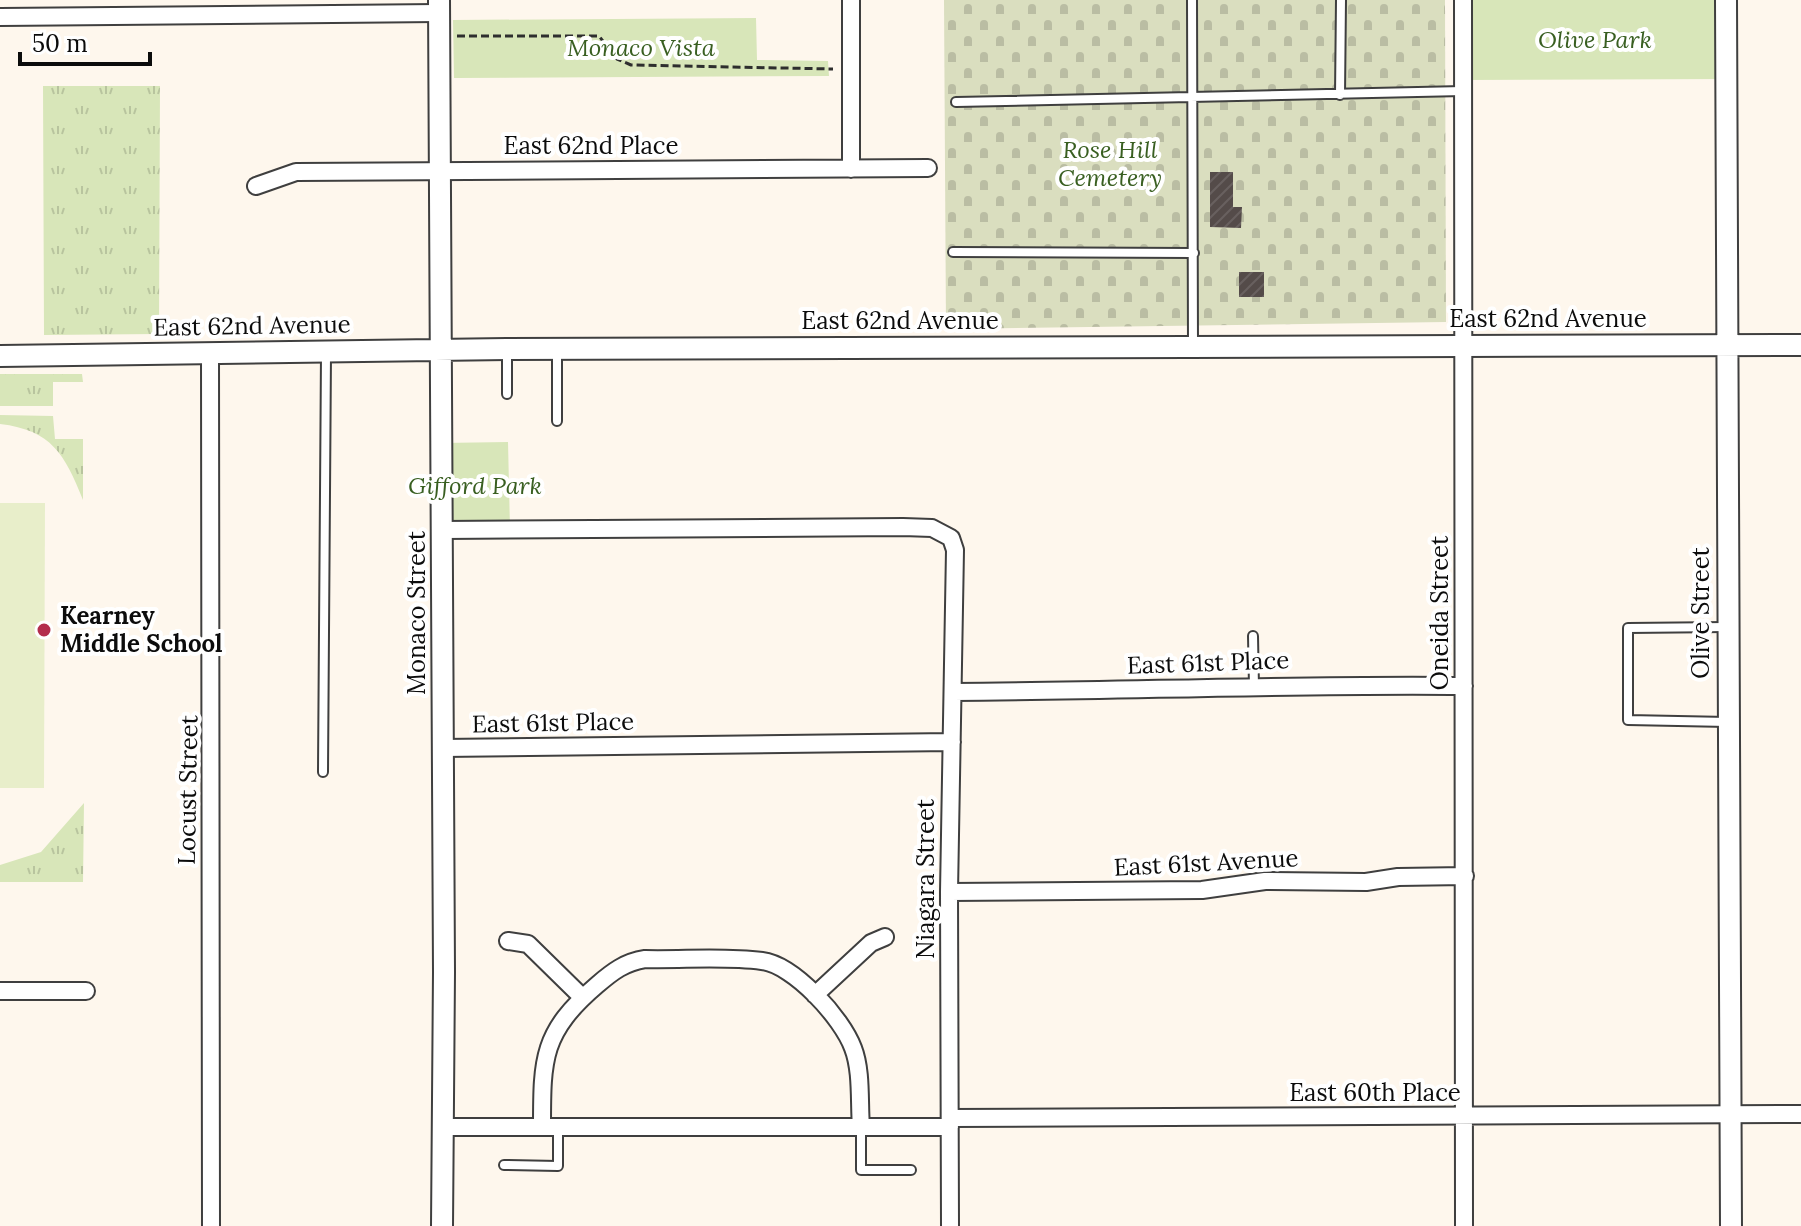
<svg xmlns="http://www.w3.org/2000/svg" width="1801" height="1226" viewBox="0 0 1801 1226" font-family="Lora,serif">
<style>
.grass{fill:url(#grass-tufts)}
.cemetery{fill:url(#cemetery-stones)}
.park{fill:#d8e6b9}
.pitch{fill:#e8eeca}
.building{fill:url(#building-hatch)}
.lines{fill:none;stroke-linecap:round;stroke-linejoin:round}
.service-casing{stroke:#3f3f3f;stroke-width:12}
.minor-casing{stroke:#3f3f3f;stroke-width:20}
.tertiary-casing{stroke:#3f3f3f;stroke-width:24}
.path{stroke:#2e2e2e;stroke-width:3;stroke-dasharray:8 4;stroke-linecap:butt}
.service{stroke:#fff;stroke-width:8}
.minor{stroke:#fff;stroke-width:16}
.tertiary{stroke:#fff;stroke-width:20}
.poi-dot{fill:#b32d4c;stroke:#fff;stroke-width:3}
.labels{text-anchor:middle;stroke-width:8;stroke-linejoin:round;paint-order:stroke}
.park-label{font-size:24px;font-style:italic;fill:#395f21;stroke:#fff}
.street-label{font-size:24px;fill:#0c0c0c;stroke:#fff}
.poi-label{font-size:24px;font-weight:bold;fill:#0c0c0c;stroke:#fff;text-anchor:start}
</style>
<defs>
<pattern id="grass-tufts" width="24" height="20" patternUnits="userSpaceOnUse" patternTransform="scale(2)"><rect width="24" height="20" fill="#d8e6b9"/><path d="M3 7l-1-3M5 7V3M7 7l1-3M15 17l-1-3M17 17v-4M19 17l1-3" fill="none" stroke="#b8c49e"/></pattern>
<pattern id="cemetery-stones" width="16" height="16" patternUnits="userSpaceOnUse" patternTransform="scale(2)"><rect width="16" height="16" fill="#dadebf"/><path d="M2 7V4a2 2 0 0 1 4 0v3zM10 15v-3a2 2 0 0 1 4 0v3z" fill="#babda3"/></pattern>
<pattern id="building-hatch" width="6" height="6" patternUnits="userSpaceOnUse" patternTransform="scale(2)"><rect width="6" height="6" fill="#544b49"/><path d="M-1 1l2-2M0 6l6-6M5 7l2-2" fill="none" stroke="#68605f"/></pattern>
</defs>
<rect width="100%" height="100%" fill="#fef7ed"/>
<path class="grass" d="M43,86H160L159,334L44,335Z
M0,374H82L83,382H53V406H0Z
M0,415L53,416L55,439H83V500C65,455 52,430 0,424Z
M84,803L83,882H0V865L41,852Z"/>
<path class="cemetery" d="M944,0H1445L1446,322L946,329Z"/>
<path class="park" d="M1463,0H1727L1728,79L1463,80Z
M756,18L757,60L828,61L829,76L454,78L453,20Z
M508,442L510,529L443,530L441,443Z"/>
<path class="pitch" d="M0,503H45L44,788H0Z"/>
<path class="building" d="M1210,172H1233V207H1242L1241,228L1210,227Z
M1239,272H1264V297H1239Z"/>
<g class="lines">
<g class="service-casing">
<path id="service" d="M1192,0L1193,346
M1340,95L1341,0
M956,102L1463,91
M953,252L1194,253
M557,350V421
M507,394V350
M1727,627L1628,628V720L1728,722
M1253,636L1254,687
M323,772L326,353
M861,1127V1170H911
M504,1165L558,1166V1128"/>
</g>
<g class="minor-casing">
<path id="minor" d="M1463,0L1464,1226
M0,17L438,13
M851,169V0
M256,186L296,172L928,168
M210,354L211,1226
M443,530L903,527L932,528L951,538L955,550L949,892L950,1226
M953,692C1124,691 1294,684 1464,686
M442,748L952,742
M949,892L1202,890L1265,881L1366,882L1398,877L1465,876
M508,941L528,944L582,997
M0,991H86
M815,995L871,943L885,937
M950,1118L1801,1114
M443,1127H950
M542,1127C542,1058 542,1032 597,985C612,972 625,962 645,959C683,960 724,956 762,961C794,965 842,1018 853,1048C862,1071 859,1103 861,1127"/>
</g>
<g class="tertiary-casing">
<path id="tertiary" d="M439,0L444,972L442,1226
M1726,0L1731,1226
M0,356L507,349L1801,345"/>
</g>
<path class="path" d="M457,36H599L617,59L631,65L833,69"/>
<use href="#service" class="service"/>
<use href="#minor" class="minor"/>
<use href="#tertiary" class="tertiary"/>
</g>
<circle class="poi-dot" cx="44" cy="630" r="8"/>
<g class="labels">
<g class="park-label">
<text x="1595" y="48">Olive Park</text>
<text x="641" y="56">Monaco Vista</text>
<text x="1110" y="158">Rose Hill<tspan x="1110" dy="28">Cemetery</tspan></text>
<text x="475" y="494">Gifford Park</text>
</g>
<g class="street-label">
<text x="591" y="154">East 62nd Place</text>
<text x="1548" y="327">East 62nd Avenue</text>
<text x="900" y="329">East 62nd Avenue</text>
<text transform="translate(252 326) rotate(-1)" y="8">East 62nd Avenue</text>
<text transform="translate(417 613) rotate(-90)" y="8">Monaco Street</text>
<text transform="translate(1440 613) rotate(-90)" y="8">Oneida Street</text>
<text transform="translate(1701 613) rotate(-90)" y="8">Olive Street</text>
<text transform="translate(1208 663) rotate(-2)" y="8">East 61st Place</text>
<text transform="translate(553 723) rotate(-1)" y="8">East 61st Place</text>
<text transform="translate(188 790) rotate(-89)" y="8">Locust Street</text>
<text transform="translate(1206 863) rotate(-3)" y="8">East 61st Avenue</text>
<text transform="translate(926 879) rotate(-90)" y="8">Niagara Street</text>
<text x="1375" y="1101">East 60th Place</text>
</g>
<g class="poi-label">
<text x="60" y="624">Kearney<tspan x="60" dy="28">Middle School</tspan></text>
</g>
</g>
<path d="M20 52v12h130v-12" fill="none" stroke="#0c0c0c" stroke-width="4"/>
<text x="32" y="52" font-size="24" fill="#0c0c0c" stroke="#ffffff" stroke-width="6" paint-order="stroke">50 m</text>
</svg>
